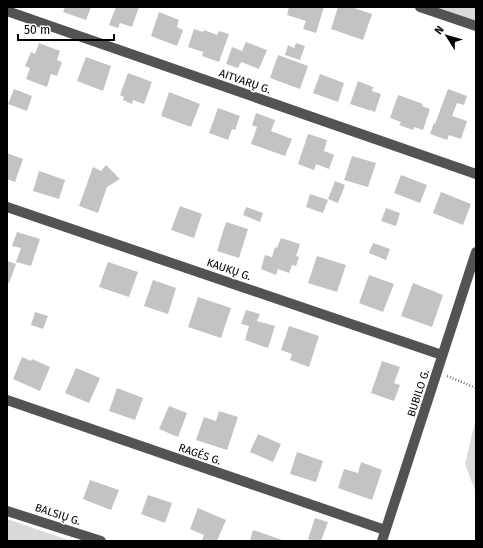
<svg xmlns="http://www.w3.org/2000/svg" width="483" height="548" viewBox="0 0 483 548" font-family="'Fira Sans',sans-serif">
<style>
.green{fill:#dadada}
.building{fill:#c3c3c3}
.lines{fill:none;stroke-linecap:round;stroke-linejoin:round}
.path{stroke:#757575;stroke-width:2.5;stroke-dasharray:1 2;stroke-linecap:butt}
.minor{stroke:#535353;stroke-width:10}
.labels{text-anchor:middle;stroke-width:3.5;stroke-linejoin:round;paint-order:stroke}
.street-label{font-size:11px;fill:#000;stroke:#fff}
</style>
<rect width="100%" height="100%" fill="#fff"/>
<path class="green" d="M436,7H476V21Z
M476,418V493L465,464Z
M7,519L71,541H7Z"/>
<path class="building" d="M65,7H91L86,20L63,12Z
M116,7H139L132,27L120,23L118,28L109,25Z
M289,7H324L316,33L303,29L306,21L287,15Z
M338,7H351L372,14L363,40L331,29Z
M159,12L179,20L177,27L183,30L177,46L151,36Z
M194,29L203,32L204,30L217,35L219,31L229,34L219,62L202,56L203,52L188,47Z
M246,42L267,50L259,69L241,62L238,68L226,64L232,47L242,51Z
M39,43L60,51L57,60L62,62L57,76L51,74L47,87L26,79L30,68L25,66L31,52L35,54Z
M296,43L305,46L300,60L285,55L288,45L294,48Z
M278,55L308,66L300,89L270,78Z
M86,57L111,66L103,91L77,81Z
M128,73L152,82L144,104L133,100L132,104L123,100L124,97L120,95Z
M320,74L344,83L338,102L313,93Z
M358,81L373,87L372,91L381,94L375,112L350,104Z
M14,89L32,96L27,111L8,104Z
M448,89L467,96L464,105L457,103L452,116L467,121L461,139L449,135L447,140L430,134L434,123L435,124Z
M169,92L200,104L191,127L161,116Z
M398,95L423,104L422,106L430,109L423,130L414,127L413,130L399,125L401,122L390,118Z
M218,108L240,116L235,130L232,129L228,140L209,133Z
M256,113L275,120L271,131L292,139L285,156L251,144L257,127L252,125Z
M308,134L327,140L324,151L334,155L329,169L316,164L314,170L298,164Z
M7,153L23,159L15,182L7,179Z
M352,156L376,163L368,187L344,180Z
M106,165L120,179L107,187L98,213L79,206L93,167L101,171Z
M39,171L65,180L59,199L33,191Z
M401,175L427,185L420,203L394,193Z
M335,181L345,185L338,203L328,199Z
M441,192L471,204L463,225L433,213Z
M310,194L328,200L323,213L306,207Z
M180,206L202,214L194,238L171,230Z
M246,207L263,213L260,222L243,215Z
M386,208L400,213L396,226L381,221Z
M226,222L248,229L239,258L217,251Z
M17,232L40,239L31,266L16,262L21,248L12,246Z
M281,238L300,244L296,256L299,257L296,266L292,265L289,273L278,269L276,275L261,269L265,255L272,257L275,247L277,248Z
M373,243L390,249L386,260L369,253Z
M317,256L346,265L337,292L308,283Z
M7,261L16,264L9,283L7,282Z
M108,262L138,272L129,297L99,287Z
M369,275L394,284L383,312L359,303Z
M153,280L176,288L168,314L144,306Z
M413,283L443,295L432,327L401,316Z
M198,297L231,308L221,338L188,327Z
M246,310L260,314L257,321L275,326L268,348L245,340L249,326L241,324Z
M35,312L48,316L43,329L31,325Z
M289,326L319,336L309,367L290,360L292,354L281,350Z
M22,357L31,361L32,359L50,367L40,391L13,379Z
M382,361L400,367L394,383L400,385L394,401L371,393Z
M76,368L100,378L89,403L65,393Z
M117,388L143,398L135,420L109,411Z
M169,406L187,413L178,437L159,429Z
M219,411L238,417L227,450L196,440L204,417L216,421Z
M258,434L281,444L273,462L250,452Z
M297,452L323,461L316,482L290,474Z
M361,462L382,470L372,500L338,488L344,469L358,473Z
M90,480L119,490L111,510L83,499Z
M148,495L172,503L165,523L141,514Z
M198,508L226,520L217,541L202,540L204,535L190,529Z
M315,518L328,522L321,541H313L308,539Z
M253,530L285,541H250Z"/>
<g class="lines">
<path class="path" d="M447,376L476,388"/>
<path class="minor" d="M420,7L476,26
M7,11L476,174
M7,207L442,355
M7,400L385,530
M7,511L101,541
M382,541L476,252"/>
</g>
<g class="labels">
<g class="street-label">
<text transform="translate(245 81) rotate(19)" y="4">AITVARŲ G.</text>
<text transform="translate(229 269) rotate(19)" y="4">KAUKŲ G.</text>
<text transform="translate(418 393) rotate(-72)" y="4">BUBILO G.</text>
<text transform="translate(200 454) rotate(19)" y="4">RAGĖS G.</text>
<text transform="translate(58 514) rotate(18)" y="4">BALSIŲ G.</text>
</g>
</g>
<rect width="483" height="548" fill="none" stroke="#000000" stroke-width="16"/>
<g transform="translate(447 36) rotate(307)" stroke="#ffffff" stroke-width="3" paint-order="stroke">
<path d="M0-3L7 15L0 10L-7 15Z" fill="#000000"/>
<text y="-6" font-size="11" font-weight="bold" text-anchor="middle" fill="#000000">N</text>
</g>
<path d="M18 34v6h96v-6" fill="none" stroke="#000000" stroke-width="2"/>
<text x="24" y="34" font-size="12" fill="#000000" stroke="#ffffff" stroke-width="3" paint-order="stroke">50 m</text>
</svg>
